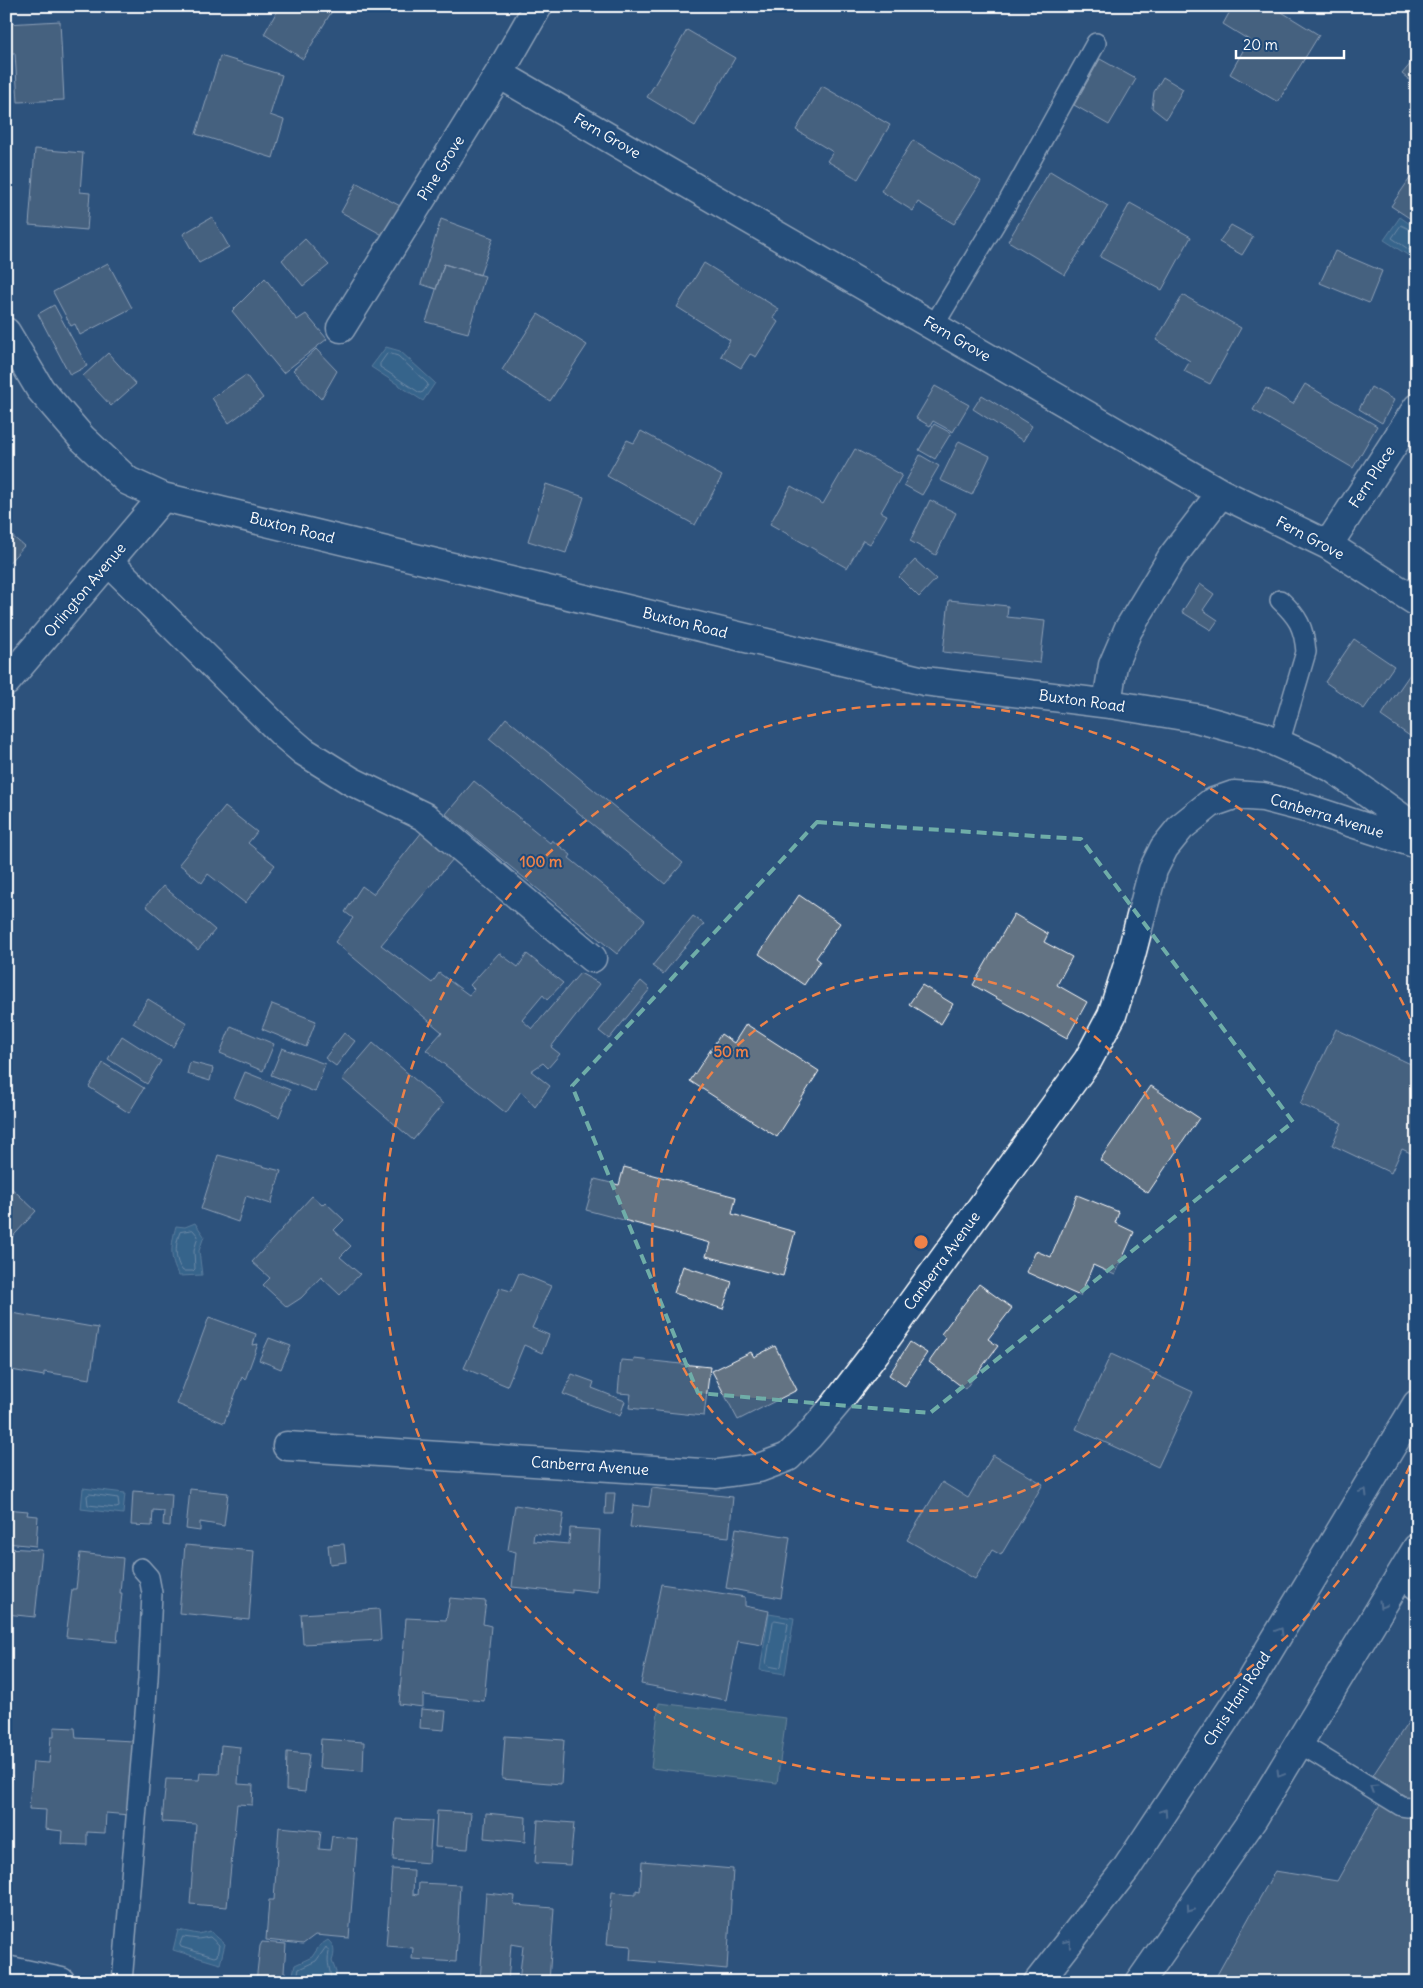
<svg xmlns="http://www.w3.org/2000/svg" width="1423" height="1988" viewBox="0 0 1423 1988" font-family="Delius,sans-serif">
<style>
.green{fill:#587f85;stroke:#acbfc2}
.water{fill:#427a9e;stroke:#8eafc5}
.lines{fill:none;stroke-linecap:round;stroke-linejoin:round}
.shore{stroke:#b3cad8;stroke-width:1}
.building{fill:#647383;stroke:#fff}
.service-casing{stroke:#fff;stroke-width:22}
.minor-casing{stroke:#fff;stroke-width:31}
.primary-casing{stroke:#fff;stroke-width:31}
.service{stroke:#1f4a7a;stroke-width:19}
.minor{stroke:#1f4a7a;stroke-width:28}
.primary{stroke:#1f4a7a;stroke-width:28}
.oneway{stroke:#7992af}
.marked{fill:none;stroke:#6fada8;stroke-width:4;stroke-dasharray:10 6;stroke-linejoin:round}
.ring{fill:none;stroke:#ee8249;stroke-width:2.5;stroke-dasharray:9 6}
.labels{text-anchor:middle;stroke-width:4;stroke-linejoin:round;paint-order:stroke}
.street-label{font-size:15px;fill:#fff;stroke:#1f4a7a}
.centre{fill:#ee8249;stroke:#1f4a7a;stroke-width:2.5}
.ring-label{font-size:15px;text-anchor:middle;font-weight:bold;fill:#ee8249;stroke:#1f4a7a;stroke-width:4;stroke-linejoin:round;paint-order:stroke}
</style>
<rect width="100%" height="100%" fill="#2d527c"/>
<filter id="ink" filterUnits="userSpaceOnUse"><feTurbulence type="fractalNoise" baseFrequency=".02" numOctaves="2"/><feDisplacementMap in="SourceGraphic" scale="10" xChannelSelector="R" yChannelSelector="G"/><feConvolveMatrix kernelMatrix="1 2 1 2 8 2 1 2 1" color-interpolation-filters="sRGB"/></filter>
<g filter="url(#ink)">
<path class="green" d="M659,1703L786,1718L777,1783L651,1768Z"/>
<path class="water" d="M1400,217L1417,229V261L1384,240Z
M386,347L400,351L435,383L423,401L371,367Z
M195,1223L204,1236L199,1251L202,1275L179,1276C169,1259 171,1245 176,1226L185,1227Z
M83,1488L125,1493L123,1514L81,1509Z
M769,1614L794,1618L785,1674L760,1670Z
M178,1930L198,1934L210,1931L225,1944L220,1964L173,1950Z
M328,1940C335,1946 335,1953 332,1961L336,1972V1982H301L293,1974L295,1965L312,1957L320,1945Z"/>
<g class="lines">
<path class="shore" d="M1417,233L1401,225L1392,238L1417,255
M388,353L398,356L427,383L428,385L423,392L420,393L380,367V364Z
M193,1230L198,1236L194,1251L195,1269L193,1271H183C174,1261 175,1244 180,1232Z
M90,1494L118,1498L119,1507L116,1508L88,1505L87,1496Z
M775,1620L786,1622L788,1624L781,1666L779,1668L768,1666L766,1664L773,1622Z
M183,1937L198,1939L210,1937L219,1945L217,1956L214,1957L181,1947L180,1945Z
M302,1982L298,1973L299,1969L316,1961L326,1947L329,1952C326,1965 331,1968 331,1982"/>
</g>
<path class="building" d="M280,6H335L303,59L264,34Z
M1233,6H1272L1319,35L1278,102L1230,74L1249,40L1223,24Z
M60,21L64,100L18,102L15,53H6V24Z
M687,30L735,58L695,126L647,97Z
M220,56L282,75L270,115L284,120L273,158L196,134Z
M1417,56V86L1402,74Z
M1100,59L1136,79L1109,125L1074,105Z
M1163,77L1183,89L1166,119L1152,108L1154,92Z
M822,86L890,125L858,179L827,161L833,152L796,130Z
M913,140L981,181L954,224L918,202L913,211L881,191Z
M35,149L83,153L80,192L90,193L87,230L29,225Z
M1417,168V223L1391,206Z
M1050,171L1108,206L1065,275L1008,241Z
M357,183L404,208L388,238L341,212Z
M1130,203L1191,237L1162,290L1100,257Z
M212,217L229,247L199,263L183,234Z
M441,219L493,238L480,275L444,264L436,289L421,284Z
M1231,225L1253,237L1242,255L1219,242Z
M305,239L329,265L303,286L282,260Z
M1335,251L1382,271L1369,303L1320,283Z
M108,263L132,308L80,335L75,324L71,326L53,292Z
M704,263L779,309L773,318L778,322L756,357L750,354L741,368L721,356L730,340L677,307Z
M444,264L485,276L468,333L426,322Z
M265,278L297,320L306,314L327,339L283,373L232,311Z
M1183,295L1241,328L1210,384L1184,371L1190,361L1156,340Z
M54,305L87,366L70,375L38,314Z
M538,314L587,345L550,401L502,370Z
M316,349L337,371L321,399L293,370Z
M108,353L136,384L111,406L83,376Z
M246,375L263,398L229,423L212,398Z
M1305,384L1377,426L1353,468L1253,410L1266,388L1293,404Z
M935,386L969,405L953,432L933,421L930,426L916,418Z
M1371,387L1394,400L1382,423L1359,409Z
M982,395L1032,426L1023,441L973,409Z
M934,424L951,433L935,459L919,450Z
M641,431L722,476L695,525L607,476L627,440L634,443Z
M959,441L990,456L972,495L940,480Z
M855,449L902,475L881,512L887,515L870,544L863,540L847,568L770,524L791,486L823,504Z
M920,455L939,466L922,495L904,485Z
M546,484L584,497L566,553L528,541Z
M930,500L956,513L936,555L910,541Z
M6,531L24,546L6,566Z
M915,560L936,579L919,597L899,577Z
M1200,584L1214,594L1203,610L1218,620L1211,630L1182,612Z
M949,600L1008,606L1007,617L1045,621L1040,663L943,652Z
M1354,639L1394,666L1364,709L1325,682Z
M1417,664V741L1381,716Z
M506,718L683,863L665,884L489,739Z
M474,781L550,843L552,840L571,855L569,858L645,920L617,954L446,814Z
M225,807L257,832L248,843L275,865L245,903L208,874L202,883L179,864Z
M422,832L453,859L381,945L432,983L439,973L469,995L474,989L470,985L499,953L518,967L527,954L563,983L547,1000L543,995L522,1020L532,1029L580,973L600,984L551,1047L560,1054L548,1068L543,1063L531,1071L550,1086L535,1107L521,1091L506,1113L426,1050L442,1032L335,942L353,918L345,912L362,886L373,894Z
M163,886L215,930L198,950L146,906Z
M799,895L840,923L816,958L820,961L804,985L759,954Z
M1014,914L1048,934L1044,942L1072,957L1057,985L1087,1002L1067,1038L973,985Z
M693,916L704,924L663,974L652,966Z
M641,981L650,989L609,1039L599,1031Z
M922,985L953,1004L941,1024L909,1004Z
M148,999L187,1023L173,1047L133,1023Z
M272,1004L316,1021L306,1047L262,1029Z
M746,1024L819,1071L777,1137L690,1081L721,1034L734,1043Z
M231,1026L274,1044L263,1071L220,1053Z
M1336,1029L1417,1067V1156L1402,1149L1391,1173L1332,1145L1342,1123L1300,1104Z
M344,1033L355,1041L336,1066L325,1058Z
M122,1036L161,1061L147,1084L108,1059Z
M373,1043L443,1104L413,1140L342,1079Z
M282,1048L325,1064L315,1092L271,1075Z
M190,1062L213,1068L210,1081L187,1074Z
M103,1063L144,1088L129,1113L89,1087Z
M245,1072L290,1090L279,1117L234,1098Z
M1151,1086L1199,1118L1148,1193L1100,1160Z
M218,1155L281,1171L271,1204L246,1196L238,1222L201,1209Z
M624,1167L736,1197L732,1214L795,1232L783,1276L706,1256L710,1243L586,1210L595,1179L619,1185Z
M6,1183L36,1211L6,1244Z
M1077,1195L1119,1212L1115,1223L1134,1232L1115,1275L1093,1265L1080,1296L1026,1272L1036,1251L1051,1257Z
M312,1196L322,1205L325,1202L344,1220L334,1230L351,1246L340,1257L360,1274L340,1295L321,1277L301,1298L287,1307L263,1285L270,1278L252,1262Z
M683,1266L732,1282L723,1309L674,1293Z
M519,1273L551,1286L532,1328L549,1335L542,1353L524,1345L507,1386L464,1368L500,1288L511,1291Z
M979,1284L1012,1308L988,1339L998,1346L965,1389L929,1362L946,1338L941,1334Z
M6,1312L98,1328L90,1379L44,1372V1376L6,1369Z
M209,1317L256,1334L253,1345L258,1344L245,1380L242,1377L224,1423L177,1404Z
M269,1338L291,1346L281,1369L259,1360Z
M910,1342L927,1353L905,1386L889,1375Z
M775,1346L797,1390L738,1420L712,1371L751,1352L754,1357Z
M1111,1354L1193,1392L1158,1467L1076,1429Z
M634,1359L710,1367L704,1416L629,1408L631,1394L618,1393L621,1360L634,1361Z
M572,1374L594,1382L592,1388L625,1401L620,1416L563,1394Z
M993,1455L1043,1484L1001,1555L992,1550L975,1579L907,1540L942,1482L968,1498Z
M652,1488L733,1497L729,1537L630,1527L633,1505L649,1507Z
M190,1489L228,1493L224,1526L200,1522V1531L186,1529Z
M133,1491L172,1494L170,1526L163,1525L164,1511L153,1510L152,1526L131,1525Z
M606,1493H615L613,1514H605Z
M515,1505L564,1513L560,1537L534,1533L533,1541L569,1544L570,1528L600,1530L597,1592L572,1589V1593L512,1587L516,1552L508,1550Z
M6,1509L28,1511L27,1515L38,1516L36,1546L6,1543Z
M736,1528L790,1537L781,1598L726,1588Z
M344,1544L346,1562L330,1564L328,1545Z
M185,1545L254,1551L249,1620L179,1613Z
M6,1548L42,1550L35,1617L6,1614Z
M80,1553L123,1558L120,1593H122L117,1642L66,1637L72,1589H76Z
M661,1584L745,1597V1606L769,1611L762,1645L738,1641L726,1700L641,1684Z
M450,1598L486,1601L483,1624L491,1626L484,1701L423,1695V1707L399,1704L406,1618L446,1620Z
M379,1609L381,1640L303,1644L301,1614Z
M9,1684L13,1731L6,1729V1685Z
M421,1709L446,1711L444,1730L420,1728Z
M1417,1709V1791L1411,1800L1373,1775Z
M54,1727L75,1728L76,1738L133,1741L129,1815L106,1813L105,1833L87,1832V1845L62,1844L63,1831L45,1829L46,1810L29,1809L33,1762L49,1763L51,1737H54Z
M505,1736L564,1740L561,1784L502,1779Z
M321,1739L364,1742L363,1771L319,1768Z
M221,1745L240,1747L238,1784L253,1785L252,1805L237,1804L227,1907L190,1904L196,1824L162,1822L166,1779L199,1780L200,1773L219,1774Z
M287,1752L309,1754L305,1792L286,1790Z
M6,1775H12L6,1839Z
M1383,1799L1417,1818V1982H1213L1275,1871L1337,1881Z
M437,1811L471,1813L468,1849L435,1847Z
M486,1813L526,1817L525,1842L484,1838Z
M396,1819L432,1821L429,1863L393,1860Z
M538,1820L574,1823L570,1865L535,1863Z
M279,1827L321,1831L319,1849L330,1850L332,1836L357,1839L349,1938L315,1935L303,1944L266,1940L269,1900H274Z
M642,1861L733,1869L727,1969L630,1960L631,1946L607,1944L612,1892L636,1894V1890L640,1891Z
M392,1869L414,1870L413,1894L418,1895L419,1883L460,1885L456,1962L412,1959L413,1948L386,1946Z
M486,1893L515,1896L514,1905L554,1908L549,1982H519L523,1946L511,1944L508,1982L480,1981Z
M262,1942L286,1944L284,1972L287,1973L285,1982H256L260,1946Z"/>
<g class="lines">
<g class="service-casing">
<path id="service" d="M934,325L1008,202L1096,43
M1279,744L1306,652C1304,627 1298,617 1280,600
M1399,1577L1417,1591
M1299,1743L1401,1806L1408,1807L1417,1806
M122,1982L148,1679L152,1593L149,1577L141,1568"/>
</g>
<g class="minor-casing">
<path id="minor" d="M499,74L1221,493L1328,545L1417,602
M341,328L499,74L538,6
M6,332L40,389L82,438L128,481L163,497L924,681L1110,704L1196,718L1262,736L1331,767L1417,829
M1328,545L1417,408
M109,562L282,733L303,751L351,781L425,817L592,958
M6,682L163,497
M1107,703L1113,665L1128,630L1172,557L1221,493
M287,1446L717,1474L759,1468L788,1457L809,1436L836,1404L888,1336L1088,1060L1112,1015L1131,955L1153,870L1164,848L1181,827L1211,803L1234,795L1263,797L1309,809L1417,844
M6,1970L61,1982"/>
</g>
<g class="primary-casing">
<path id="primary" d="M1038,1982L1126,1869L1251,1680L1417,1404
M1140,1982L1253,1819L1417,1548"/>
</g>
<use href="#service" class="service"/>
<use href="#minor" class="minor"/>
<use href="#primary" class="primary"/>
</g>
<defs><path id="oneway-chevron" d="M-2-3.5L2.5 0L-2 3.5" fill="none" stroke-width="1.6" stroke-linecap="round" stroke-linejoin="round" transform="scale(1.25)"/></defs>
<g class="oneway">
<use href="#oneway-chevron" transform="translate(1364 1492) rotate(-59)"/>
<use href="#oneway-chevron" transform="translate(1382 1605) rotate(121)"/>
<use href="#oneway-chevron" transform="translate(1280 1631) rotate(-59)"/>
<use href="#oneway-chevron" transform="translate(1280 1774) rotate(121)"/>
<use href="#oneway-chevron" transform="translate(1373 1788) rotate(-148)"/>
<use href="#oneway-chevron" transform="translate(1164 1812) rotate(-56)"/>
<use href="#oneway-chevron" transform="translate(1190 1909) rotate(125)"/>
<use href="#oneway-chevron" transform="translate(1068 1943) rotate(-52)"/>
</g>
</g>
<path d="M0 0H1423V1988H0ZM817,822L1081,839L1293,1122L930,1413L698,1393L572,1086Z" fill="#2d527c" fill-opacity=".55" fill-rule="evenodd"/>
<path class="marked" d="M817,822L1081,839L1293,1122L930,1413L698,1393L572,1086Z"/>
<g class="ring">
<circle cx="921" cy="1242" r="269"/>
<path d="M1416 1452A538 538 0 1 1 1416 1032"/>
</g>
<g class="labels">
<g class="street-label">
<text transform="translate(607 136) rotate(30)" y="5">Fern Grove</text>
<text transform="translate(441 168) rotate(-58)" y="5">Pine Grove</text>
<text transform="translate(957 339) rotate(30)" y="5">Fern Grove</text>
<text transform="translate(1372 477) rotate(-57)" y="5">Fern Place</text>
<text transform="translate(292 528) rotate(14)" y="5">Buxton Road</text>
<text transform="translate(1310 538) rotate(28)" y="5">Fern Grove</text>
<text transform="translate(85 590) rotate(-50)" y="5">Orlington Avenue</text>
<text transform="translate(685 623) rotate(14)" y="5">Buxton Road</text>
<text transform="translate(1082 701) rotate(8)" y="5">Buxton Road</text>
<text transform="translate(1327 816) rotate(17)" y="5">Canberra Avenue</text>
<text transform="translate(942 1261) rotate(-54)" y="5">Canberra Avenue</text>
<text transform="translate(590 1466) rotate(4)" y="5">Canberra Avenue</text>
<text transform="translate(1237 1699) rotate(-57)" y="5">Chris Hani Road</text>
</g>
</g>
<circle cx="921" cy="1242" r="8" class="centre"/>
<g class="ring-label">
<text x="541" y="867">100 m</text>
<text x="731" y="1057">50 m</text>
</g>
<rect width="1423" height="1988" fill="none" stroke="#1f4a7a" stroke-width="25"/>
<rect x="12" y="12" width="1398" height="1963" fill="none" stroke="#fff" stroke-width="2" filter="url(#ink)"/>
<path d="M1236 50v8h108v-8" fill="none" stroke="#ffffff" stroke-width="2.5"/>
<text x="1243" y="50" font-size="15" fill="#ffffff" stroke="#1f4a7a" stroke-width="4" paint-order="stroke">20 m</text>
</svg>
